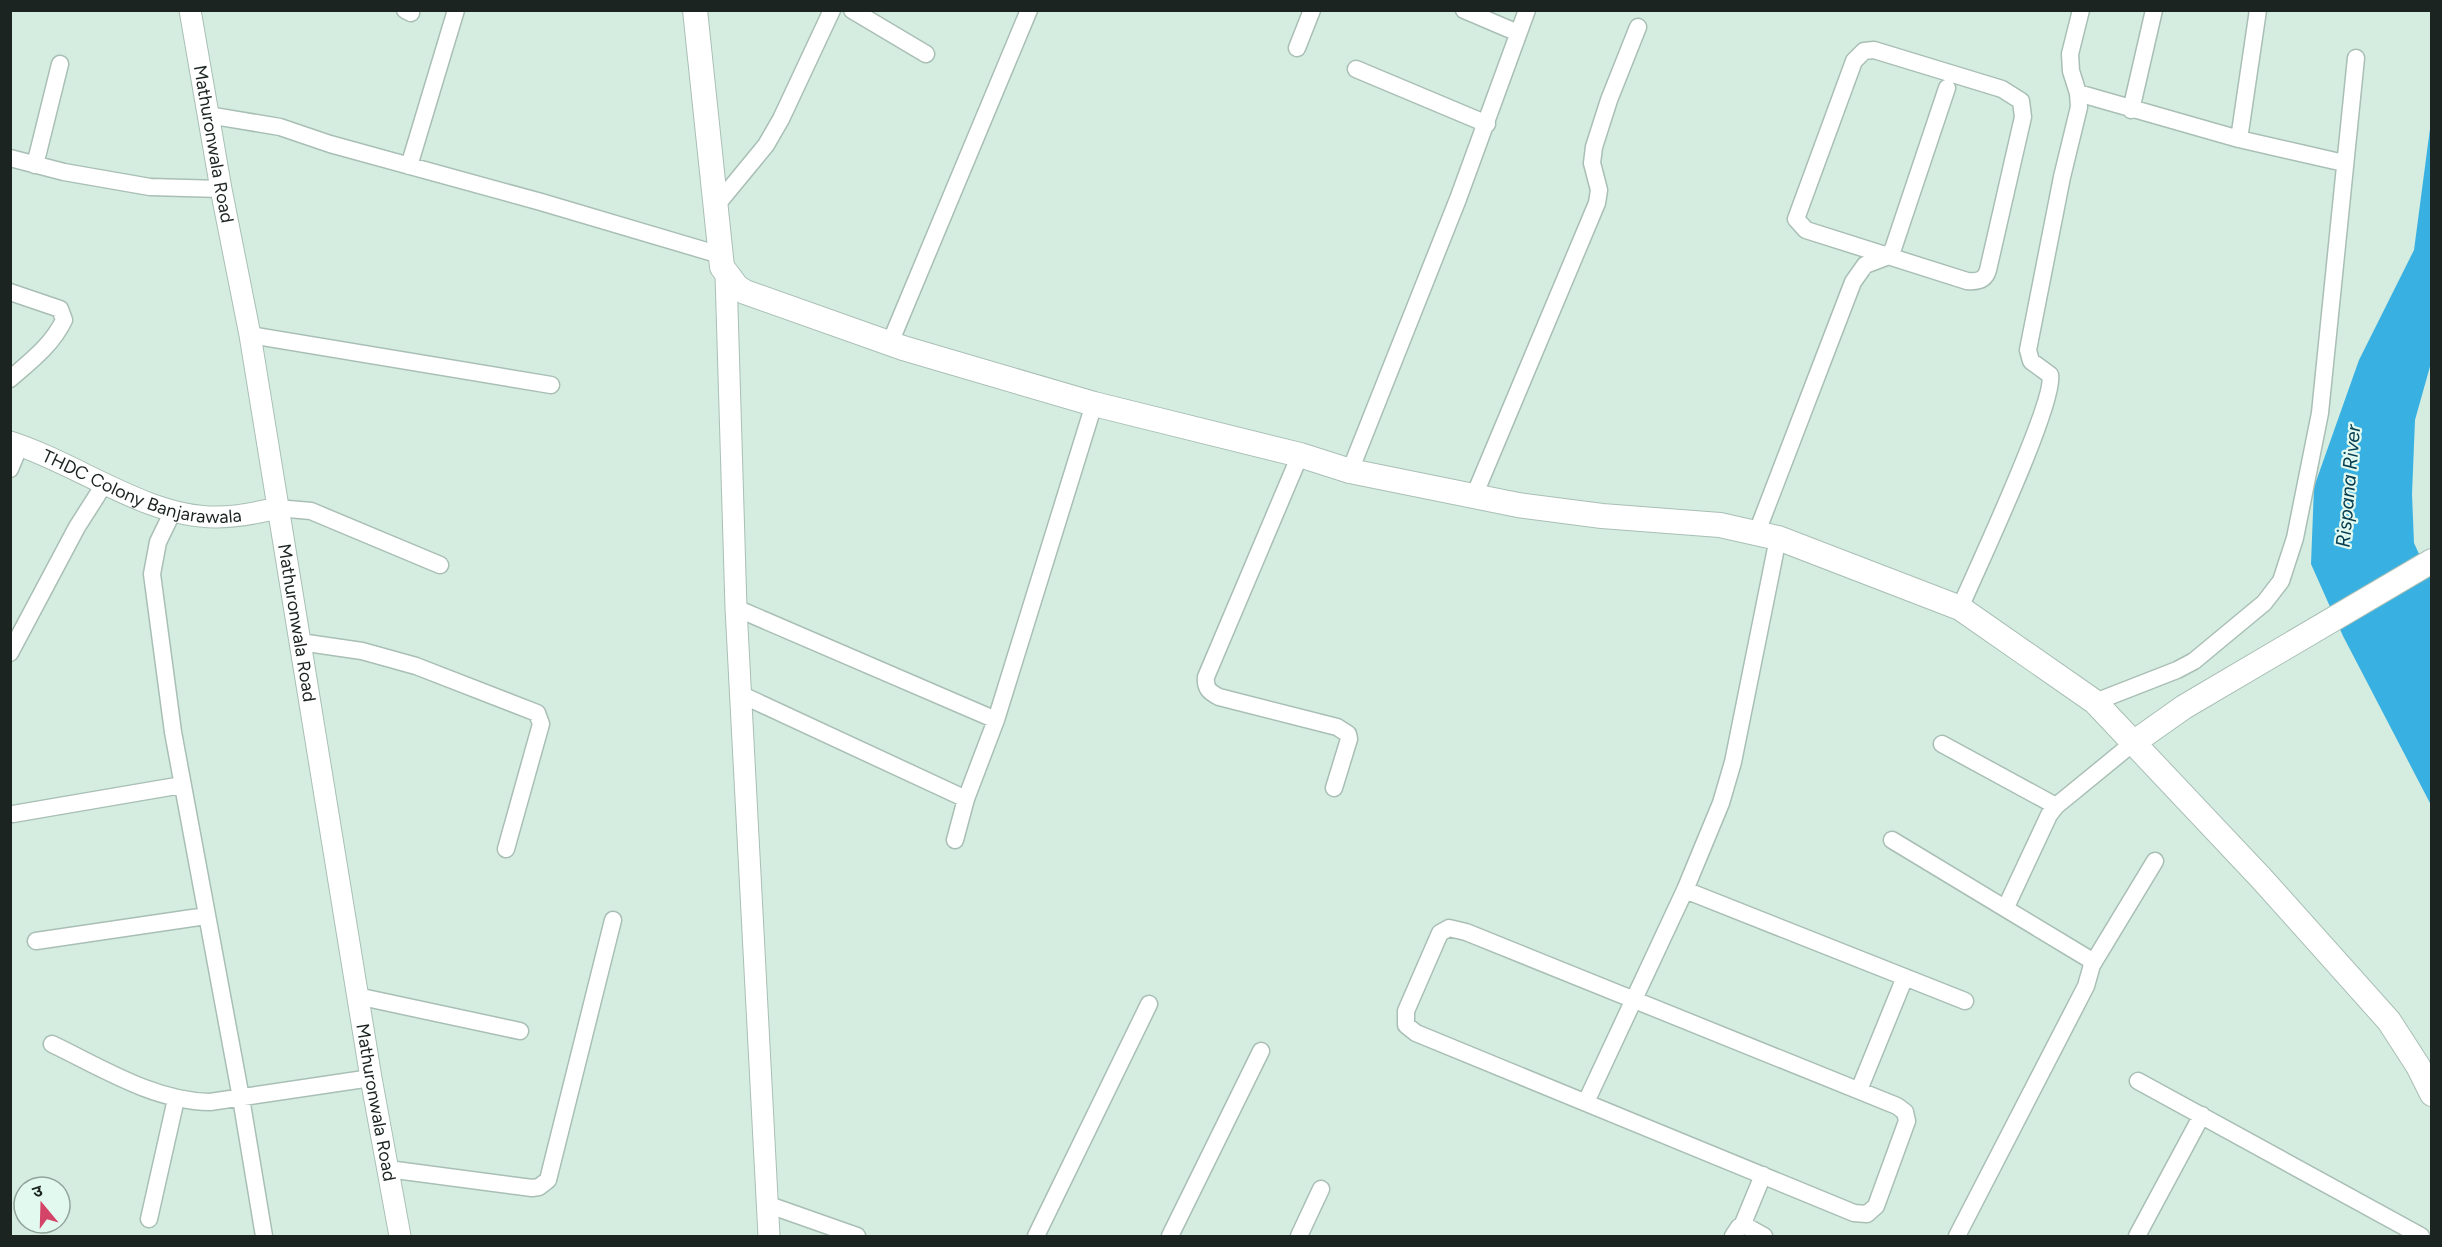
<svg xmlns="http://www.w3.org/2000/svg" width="2442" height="1247" viewBox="0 0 2442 1247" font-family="Figtree,'Noto Sans Devanagari',sans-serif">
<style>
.water{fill:#38b1e2}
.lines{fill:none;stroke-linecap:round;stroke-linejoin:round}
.minor-casing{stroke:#a9bfb5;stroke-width:19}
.tertiary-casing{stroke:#a9bfb5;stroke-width:23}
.secondary-casing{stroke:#a9bfb5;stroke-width:26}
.minor{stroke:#fff;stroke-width:16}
.tertiary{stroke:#fff;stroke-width:21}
.secondary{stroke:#fff;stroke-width:24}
.labels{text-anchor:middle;stroke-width:4.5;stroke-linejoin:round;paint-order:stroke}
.street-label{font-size:18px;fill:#1b2420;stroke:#e2f9ef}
.water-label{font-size:20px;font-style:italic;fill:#053b4e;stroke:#e2f9ef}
</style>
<rect width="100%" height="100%" fill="#d5ece1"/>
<path class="water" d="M2431,121V363L2415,420L2412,494L2414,543L2431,580V805L2343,636L2311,564L2314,487L2359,360L2414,250Z"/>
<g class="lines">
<g class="minor-casing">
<path id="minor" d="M405,10L411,13
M852,10L926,54
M1464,10L1518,33
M1297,48L1312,10
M1874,50L2002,89L2021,101L2023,117L1988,270C1985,281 1977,282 1967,281L1806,230L1796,219L1854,61L1864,51Z
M1356,69L1487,124
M2078,93L2239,139L2344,163
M2131,110L2154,10
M208,115L280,127L330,144L541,202L720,255
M2239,139L2258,10
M10,158L64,172L150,187L221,189
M35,165L60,64
M409,166L456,10
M715,207L766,145L781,119L832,10
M10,292L60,309L64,320C52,345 31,361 10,379
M250,335L551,385
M890,343L1029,10
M1300,455L1206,677C1205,688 1209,692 1219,697L1337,727L1348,734L1349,739L1334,788
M10,469L20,445
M1350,471L1458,199L1527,10
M1474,496L1597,203L1599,190L1592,163L1594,147L1609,100L1638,27
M277,508L311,511L440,565
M173,511L158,542L152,574L173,732L241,1098L264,1236
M1757,532L1853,282L1865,265L1886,257L1893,249L1947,88
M736,608L996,720L1094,404
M1960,608C1975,573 2057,399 2050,375L2031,361L2028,350L2062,177L2079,107L2078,93L2071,71L2070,54L2081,10
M300,642L362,651L416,666L537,713L541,724L506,849
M10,653L77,527L105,483
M740,694L966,799
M2095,702L2177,670L2194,661L2264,603L2281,581L2295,538L2320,413L2356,58
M1942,744L2056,806
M13,814L182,785
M955,840L966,799L996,720
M1892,840L2089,959L2092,965L2086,986L1957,1236
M1685,890L1965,1001
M2006,907L2049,815L2056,806L2133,743
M1449,928L1466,932L1897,1106L1905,1112L1907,1121L1876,1206L1867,1214L1854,1213L1416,1033L1406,1025V1011L1440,933Z
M36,941L206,916
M2092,965L2155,861
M357,996L520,1031
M52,1044C102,1068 154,1101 210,1102L371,1078
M2138,1081L2421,1236
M1859,1090L1905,977
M1586,1102L1685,890L1721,803L1733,762L1778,538
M388,1169L532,1188L539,1187L548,1180L613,920
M769,1205L857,1236
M149,1219L176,1099
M1742,1226L1763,1175
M1036,1236L1149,1004
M1170,1236L1261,1051
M1299,1236L1321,1189
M1733,1236L1739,1227L1744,1225L1764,1236
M2137,1236L2202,1115"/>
</g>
<g class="tertiary-casing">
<g id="tertiary">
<path id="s1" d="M190,10L221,189L250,335L371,1078L400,1236"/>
<path d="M726,275L736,608L769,1236"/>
<path id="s2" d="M10,442C77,463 147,518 217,517C238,517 257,513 277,508"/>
</g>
</g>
<g class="secondary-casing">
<path id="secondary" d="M695,10L722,267L737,287L745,292L903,348L1094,404L1300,455L1350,471L1518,505L1602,516L1720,525L1778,538L1960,608L2095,702L2262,879L2389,1021L2418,1066L2432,1094
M2133,743L2184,707L2432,561"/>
</g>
<use href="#minor" class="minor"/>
<use href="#tertiary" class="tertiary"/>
<use href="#secondary" class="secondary"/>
</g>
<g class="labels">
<g class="street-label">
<text dy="6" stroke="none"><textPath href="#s1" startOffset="136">Mathuronwala Road</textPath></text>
<text dy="6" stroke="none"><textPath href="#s2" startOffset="141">THDC Colony Banjarawala</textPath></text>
<text dy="6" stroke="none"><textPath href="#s1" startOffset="622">Mathuronwala Road</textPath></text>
<text dy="6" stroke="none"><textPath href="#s1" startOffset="1108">Mathuronwala Road</textPath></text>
</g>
<g class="water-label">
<text transform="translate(2348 486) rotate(-85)" y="7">Rispana River</text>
</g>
</g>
<rect width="2442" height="1247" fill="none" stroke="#1b2420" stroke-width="24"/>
<g transform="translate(42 1205) rotate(341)"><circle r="28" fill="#e2f9ef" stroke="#92a49c" stroke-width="1.5"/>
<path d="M0-4.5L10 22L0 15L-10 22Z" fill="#d44468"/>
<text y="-9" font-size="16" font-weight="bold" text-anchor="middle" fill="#1b2420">उ</text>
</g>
</svg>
